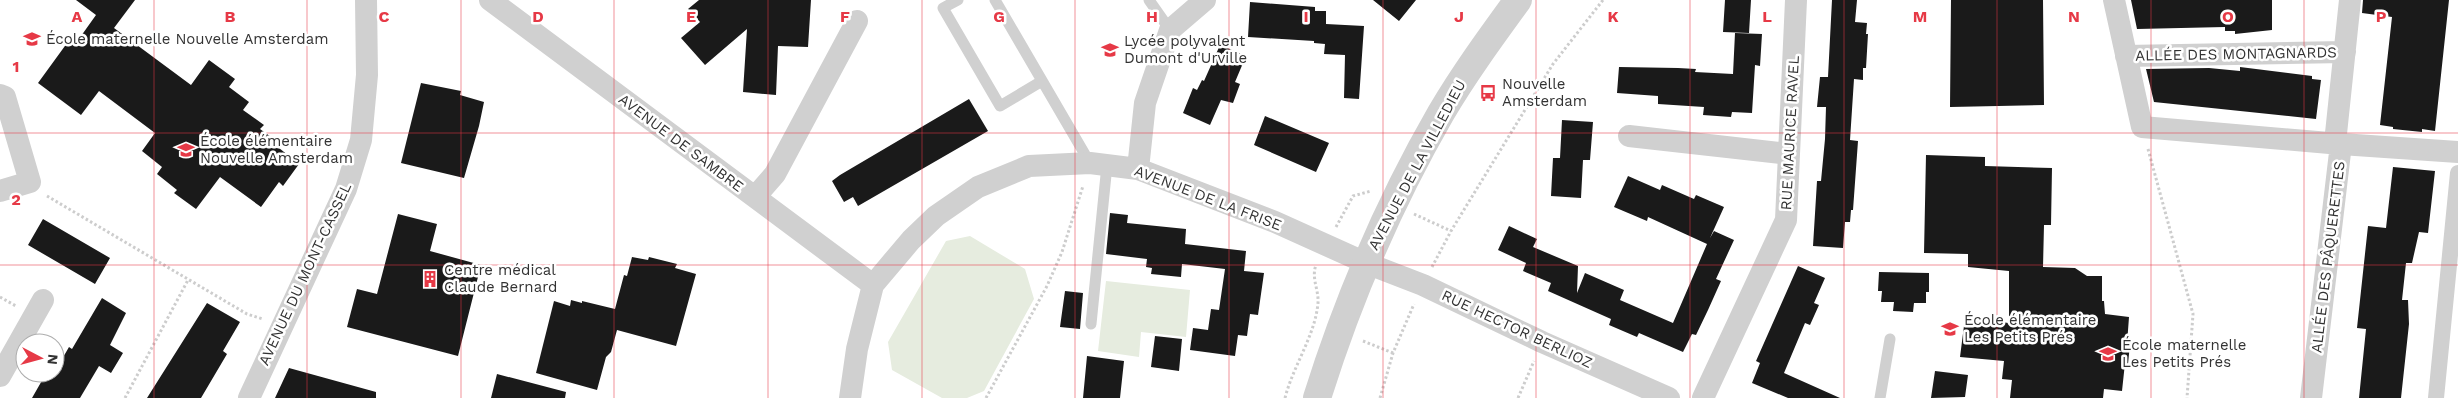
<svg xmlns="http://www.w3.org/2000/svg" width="2458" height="398" viewBox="0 0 2458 398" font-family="'Work Sans',sans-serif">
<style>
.green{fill:#e6ecdf}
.building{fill:#1a1a1a}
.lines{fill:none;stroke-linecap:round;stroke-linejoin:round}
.path{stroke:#cdcdcd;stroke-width:3;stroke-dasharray:2.5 2.5;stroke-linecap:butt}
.service{stroke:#d0d0d0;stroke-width:11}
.pedestrian{stroke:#d0d0d0;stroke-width:16}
.minor{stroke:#d0d0d0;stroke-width:22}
.tertiary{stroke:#d0d0d0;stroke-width:28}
.grid{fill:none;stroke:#e63946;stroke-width:1;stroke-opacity:0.55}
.labels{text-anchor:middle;stroke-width:5;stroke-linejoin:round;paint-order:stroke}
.poi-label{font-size:15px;fill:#333;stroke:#fff;text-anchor:start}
.street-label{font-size:15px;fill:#333;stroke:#fff}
.grid-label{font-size:16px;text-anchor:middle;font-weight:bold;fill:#e63946;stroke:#fff;stroke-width:5;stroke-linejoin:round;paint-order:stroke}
</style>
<rect width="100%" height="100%" fill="#fff"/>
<path class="green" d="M970,236L1025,269L1034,299L984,391L967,398H942L892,370L888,342L946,241Z
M1106,281L1190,290L1186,337L1141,332L1139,357L1098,351Z"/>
<path class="building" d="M76,0H135L114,28L191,85L209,60L235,79L229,87L249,102L243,110L264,125L260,129L282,145L279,148L299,164L283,186L279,182L261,207L220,177L196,209L174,193L177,190L157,174L162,167L142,151L155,133L99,91L81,115L38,83L70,39L76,43L96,15Z
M699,0H811L808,47L778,46L776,95L743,92L747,29L705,65L681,38L700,22L688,9Z
M1373,0H1416L1399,21Z
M1725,0H1751L1749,33L1723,32Z
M1832,0H1857L1855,22L1867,23L1866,34H1868L1866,68H1863V80L1854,79L1850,140L1858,141L1853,210H1851L1850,222H1845L1843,248L1813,246L1817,181H1821L1825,139L1826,107H1817L1820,77H1828Z
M1951,0H2043L2044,105L1950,107Z
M2131,0H2272V30L2235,34V31H2225V27L2137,29Z
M2363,0H2449L2435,131L2422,129V132L2393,129V127L2380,125L2392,17L2362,13Z
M1250,2L1315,7V11H1326V24L1364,26L1359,99L1344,98L1345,55L1324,54L1325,44L1314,43V41L1248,37Z
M1735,33L1762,34L1760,66L1755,65L1752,113L1732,112L1731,117L1703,115L1704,107L1658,104V96L1617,93L1619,67L1678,68L1696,69L1695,72L1733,74Z
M1220,45L1246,56L1235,82L1240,84L1233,103L1221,100L1210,125L1183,113L1193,88L1197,90L1202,80L1204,81Z
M2240,67L2312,76V79L2321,80L2316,119L2154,102L2146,69L2209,68L2240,71Z
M421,83L461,91L460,95L484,102L479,126L464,178L401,163Z
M969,99L988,131L858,206L853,197L844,202L832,181L840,175Z
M1265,116L1329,143L1316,172L1254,145Z
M1562,120L1593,122L1590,160H1583L1581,198L1551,196L1553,158H1560Z
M1926,155L1985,157V166L2052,168L2051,225H2044L2043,267L2075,268L2087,276H2102V301H2104L2105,314L2129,317L2127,344H2130L2128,364L2125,363L2122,391L2104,389L2103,398H2010L2012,380L2002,379L2004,361L1960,357L1965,318L2009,323V271L1968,267V254L1924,253Z
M2393,167L2435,171L2428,233L2419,232L2412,263H2406L2402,300H2408L2409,324L2401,398H2359L2366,329L2357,328L2368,226L2386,228Z
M1628,176L1660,190L1662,185L1694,199L1696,195L1724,207L1710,238L1714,231L1734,240L1716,279L1721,281L1708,310L1696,335L1692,334L1683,352L1639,333L1637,337L1609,325L1611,319L1548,291L1551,283L1523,271L1526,263L1498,250L1509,226L1537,239L1533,247L1578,266L1577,293L1585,273L1624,290L1620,300L1673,323L1707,244L1648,217L1647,221L1614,207Z
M1110,213L1128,215L1127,223L1186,229L1185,244L1246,251L1244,271L1264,273L1258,315L1250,314L1247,336L1238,335L1235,356L1190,350L1193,328L1208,330L1211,309L1219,310L1225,269L1182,264L1181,277L1151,274L1152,268L1146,267L1147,259L1106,254Z
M398,214L437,224L430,251L481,265L458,356L347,327L357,289L377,294Z
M43,219L110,258L95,284L28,245Z
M632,257L648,260L649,257L677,264L675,268L696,274L676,346L617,330L611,352L606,357L597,390L536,373L554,301L570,306L571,300L582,303V301L615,309L624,275L627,276Z
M1798,266L1825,278L1814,303L1819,305L1810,325L1805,323L1784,373L1840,398H1788L1752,383L1760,363L1756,361Z
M1879,272L1929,273V292H1926V303H1914L1913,312L1893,311L1894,302H1881L1882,291H1878Z
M1065,291L1083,293L1080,329L1060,327Z
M102,298L126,313L110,345L123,353L111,373L99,366L80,398H32L44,377L50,380L69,347L72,349Z
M207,303L240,322L223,351L227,354L201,398H147Z
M1155,336L1182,339L1179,371L1151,367Z
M1087,356L1124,361L1120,398H1083Z
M289,368L376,392V398H275Z
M1935,371L1968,375L1965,397L1931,398Z
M497,374L566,392L565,398H491Z"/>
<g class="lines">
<path class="path" d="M2148,149L2193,314L2187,398
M47,196L247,314L263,319
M1414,214L1451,231
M1336,227L1353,196L1371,191
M1432,267L1451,231L1553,64L1603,0
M0,297L16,306
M1363,341L1393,353
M125,398L188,280
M986,398L1047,286L1062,252L1083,186
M1285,398C1293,366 1315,336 1318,303C1319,290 1311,278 1316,265
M1380,398L1393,353L1414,304
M1518,398L1534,361"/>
<path class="service" d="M958,0L943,8L1000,106L1042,81
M995,0L1090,163
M1149,0L1170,30
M1091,324L1107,165
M1880,398L1890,339"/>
<path class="pedestrian" d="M2436,398L2458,173"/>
<path class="minor" d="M490,0L873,285
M2114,0L2142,127L2341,144
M2126,56L2345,52
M0,95L5,97L30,182L0,191
M1629,136L1789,154
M2335,143L2350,0
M1138,169L1145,103L1170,30L1205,0
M755,197L775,174L857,21
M0,376L43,300
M249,398L346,189L361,140L367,75L366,0
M850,398L857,349L873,285L911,240L936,216L978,187L1029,166L1090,163L1138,169L1275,222L1366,263L1423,285L1542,342L1669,398
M1703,398L1786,220L1796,0
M2311,398L2341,144L2458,152"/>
<path class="tertiary" d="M1317,398C1348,299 1389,203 1441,113C1464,74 1491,37 1518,0"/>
</g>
<path class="grid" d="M154,0V398M307,0V398M461,0V398M614,0V398M768,0V398M922,0V398M1075,0V398M1229,0V398M1383,0V398M1536,0V398M1690,0V398M1844,0V398M1997,0V398M2151,0V398M2304,0V398M0,133H2458M0,265H2458"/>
<defs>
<g id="school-bare" transform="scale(1.35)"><path d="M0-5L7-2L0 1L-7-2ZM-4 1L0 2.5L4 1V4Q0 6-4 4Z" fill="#e63946" stroke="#fff" stroke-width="2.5" paint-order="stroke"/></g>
<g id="bus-bare" transform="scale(1.35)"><path d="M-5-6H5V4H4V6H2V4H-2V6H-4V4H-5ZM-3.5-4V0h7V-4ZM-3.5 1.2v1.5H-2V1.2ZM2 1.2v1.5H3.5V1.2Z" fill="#e63946" stroke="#fff" stroke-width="2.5" paint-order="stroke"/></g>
<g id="building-bare" transform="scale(1.35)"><path d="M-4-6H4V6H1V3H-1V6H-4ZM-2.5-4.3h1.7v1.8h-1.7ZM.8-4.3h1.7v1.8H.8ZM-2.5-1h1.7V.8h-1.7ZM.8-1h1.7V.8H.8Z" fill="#e63946" stroke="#fff" stroke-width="2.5" paint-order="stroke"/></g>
</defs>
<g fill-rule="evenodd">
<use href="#school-bare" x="32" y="39"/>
<use href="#school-bare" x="1110" y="50"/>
<use href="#bus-bare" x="1488" y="93"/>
<use href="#school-bare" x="186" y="150"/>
<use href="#building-bare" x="430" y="279"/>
<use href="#school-bare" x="1950" y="329"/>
<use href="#school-bare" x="2108" y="354"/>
</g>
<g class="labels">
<g class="poi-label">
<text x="46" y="44">École maternelle Nouvelle Amsterdam</text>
<text x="1124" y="46">Lycée polyvalent<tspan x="1124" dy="17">Dumont d'Urville</tspan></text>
<text x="1502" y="89">Nouvelle<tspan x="1502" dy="17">Amsterdam</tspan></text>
<text x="200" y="146">École élémentaire<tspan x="200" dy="17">Nouvelle Amsterdam</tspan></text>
<text x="444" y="275">Centre médical<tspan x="444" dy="17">Claude Bernard</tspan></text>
<text x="1964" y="325">École élémentaire<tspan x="1964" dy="17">Les Petits Prés</tspan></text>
<text x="2122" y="350">École maternelle<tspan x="2122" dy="17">Les Petits Prés</tspan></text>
</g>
<g class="street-label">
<text transform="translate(2236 54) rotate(-1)" y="5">ALLÉE DES MONTAGNARDS</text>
<text transform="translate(1790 133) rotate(-87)" y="5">RUE MAURICE RAVEL</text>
<text transform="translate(681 143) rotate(37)" y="5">AVENUE DE SAMBRE</text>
<text transform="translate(1417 165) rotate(-62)" y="5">AVENUE DE LA VILLEDIEU</text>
<text transform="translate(1208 198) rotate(21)" y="5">AVENUE DE LA FRISE</text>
<text transform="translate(2328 257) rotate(-83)" y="5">ALLÉE DES PÂQUERETTES</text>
<text transform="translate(305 274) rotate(-65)" y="5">AVENUE DU MONT-CASSEL</text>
<text transform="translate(1517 329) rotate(25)" y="5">RUE HECTOR BERLIOZ</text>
</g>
</g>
<g class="grid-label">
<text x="77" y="22">A</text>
<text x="230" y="22">B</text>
<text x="384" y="22">C</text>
<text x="538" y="22">D</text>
<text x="691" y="22">E</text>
<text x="845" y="22">F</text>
<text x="999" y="22">G</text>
<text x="1152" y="22">H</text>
<text x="1306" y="22">I</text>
<text x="1459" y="22">J</text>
<text x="1613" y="22">K</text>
<text x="1767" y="22">L</text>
<text x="1920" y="22">M</text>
<text x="2074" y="22">N</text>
<text x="2228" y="22">O</text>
<text x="2381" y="22">P</text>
<text x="16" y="72">1</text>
<text x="16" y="205">2</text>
</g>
<g transform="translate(40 358) rotate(96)"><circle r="24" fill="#ffffff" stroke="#adadad"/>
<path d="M0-4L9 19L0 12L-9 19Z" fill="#e63946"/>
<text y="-8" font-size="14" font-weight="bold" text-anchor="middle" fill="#333333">N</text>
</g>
</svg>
